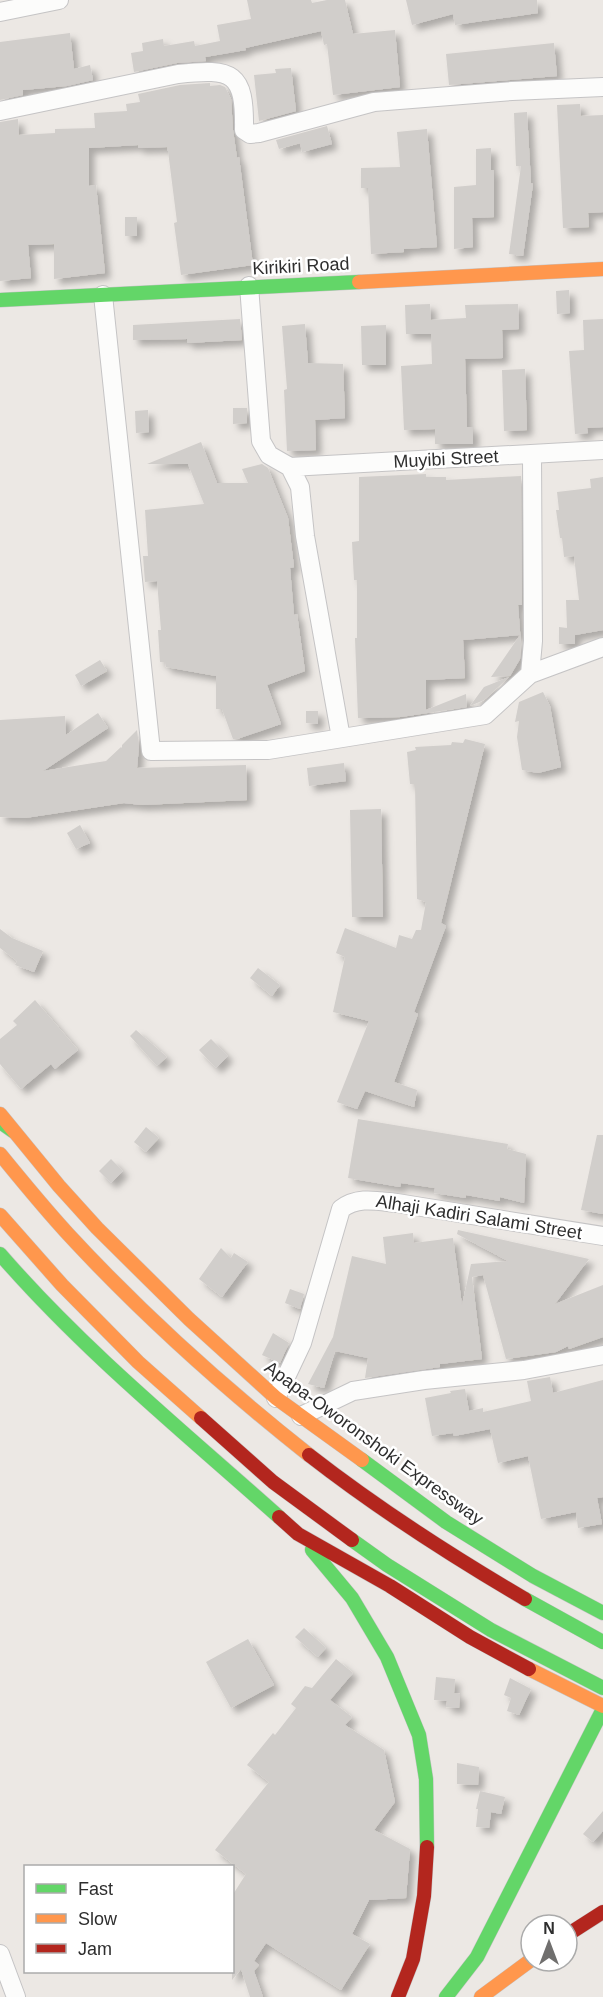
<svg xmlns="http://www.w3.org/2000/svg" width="603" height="1997" viewBox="0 0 603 1997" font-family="Helvetica,sans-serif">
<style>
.building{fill:#d1cecb;filter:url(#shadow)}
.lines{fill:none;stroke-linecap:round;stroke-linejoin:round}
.street-casing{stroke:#c5c4c5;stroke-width:20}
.fast-casing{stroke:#c5c4c5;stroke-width:15}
.slow-casing{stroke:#c5c4c5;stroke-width:15}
.jam-casing{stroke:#c5c4c5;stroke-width:15}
.street{stroke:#fcfcfb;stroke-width:18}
.fast{stroke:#63d668;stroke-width:14}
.slow{stroke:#ff974d;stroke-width:14}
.jam{stroke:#b3261e;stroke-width:14}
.labels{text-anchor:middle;stroke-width:5;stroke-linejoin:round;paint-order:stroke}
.street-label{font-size:18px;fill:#2e2e2e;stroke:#fff}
</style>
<defs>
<filter id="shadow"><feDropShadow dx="5.5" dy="5.5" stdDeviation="3" flood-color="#0004"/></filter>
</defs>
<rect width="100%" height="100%" fill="#ece8e4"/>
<path class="building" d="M247,0H311L312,3L327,0H345L353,34L395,30L400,87L333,95L327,44L324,45L321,31L245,48L246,50L205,57L206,61L177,63L134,72L131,53L143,51L142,43L163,39L164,46L194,41L195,46L220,41L217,25L251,19Z
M406,0H537L538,13L455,25L453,14L412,25Z
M70,33L74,69L90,65L93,80L67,86L23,90V95L0,100V42Z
M554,43L557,76L449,85L446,54Z
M291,68L296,111L259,121L254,75L276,73L275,69Z
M210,83V86L220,85L225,87L231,99L233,130L237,158L239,157L253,265L181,275L174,223L177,222L168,151L167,147L138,148V145L89,148V186L96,185L105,273L54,279V244L28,245L31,278L0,281V122L18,119L19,135L55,133V129L95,128L94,113L127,111L126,104L140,102L138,94L180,85Z
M580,104L581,116L603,115V212L588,213L589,227L563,228L557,105Z
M527,112L531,183L533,184L523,256L509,254L521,166H516L514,113Z
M327,126L332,144L302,152L300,143L279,149L276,140Z
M427,129L437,247L404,249V252L371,254L368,188H361V168L400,167L397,132Z
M491,148V170H494V217L472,218L473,247L454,249V187L476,185V149Z
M125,217H137V236H125Z
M569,290L570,313L557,314L556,291Z
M430,304L431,320L466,318L465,305L518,304L519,329L502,330L503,358L465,359L467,427H473V444H435V429L404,430L401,366L432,364L431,334H406L405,305Z
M240,319L242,340L187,343V339L133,340V325Z
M603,319V427L587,428L588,433L575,434L569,351L584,350L583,320Z
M305,324L308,363L343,364L345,418L315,420L316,450L287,451L284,390L287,389L282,326Z
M386,325V365H362L361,326Z
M525,369L527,430L504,431L502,370Z
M233,408H247V423L233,424Z
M148,410L149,432L136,433L135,411Z
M201,442L217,483H248L242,469L262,464L268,468L288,518L294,567L290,568L294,615L297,614L305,671L267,685L281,724L237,739H233L222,709H216V676L166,667L165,662H160L158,630H161L157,581L145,582L143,556H148L145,510L204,504L188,464H147Z
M426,474V477H446V480L521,476L522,605H518L521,644L520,659L510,676L491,677L520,635L463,640L465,678L426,680V710L466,694L467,707L401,717L358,718L355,638H357V580H354L352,542L359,541V477Z
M603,477V630L575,635V644H559V627L567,628L566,600H579L574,556L564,557L562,538H560L556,510H559L557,492L591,488L590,479Z
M100,660L107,671L81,686L75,675Z
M509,677L484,700L470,706L484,687Z
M543,692L550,706L561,767L538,773L522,770L517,737L519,721L515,722L519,702Z
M306,711H318V724L306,723Z
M98,713L108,728L43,771L106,761L121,747L122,748V745L137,730L139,746L137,768L246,765L247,800L142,805L124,803L25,818L0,817V720L65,716L66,735Z
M465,739L485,744L441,923L446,926L414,1012L418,1014L394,1082L417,1090L414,1107L365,1091L357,1109L337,1102L369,1021L333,1012L345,957L336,953L345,928L396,948L399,935L412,939L416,930H421L426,902L417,899L415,784H410L407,752L416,750L415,747L451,745L452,742L463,743Z
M344,763L346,781L309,786L307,768Z
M381,809L383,917H352L350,810Z
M80,825L90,843L76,849L67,833Z
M0,929L12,938L43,951L34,972L15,965L17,961L0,948Z
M258,968L280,985L272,996L250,978Z
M35,1000L78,1050L55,1069L51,1064L21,1089L0,1064V1039L17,1025L13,1021Z
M136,1030L167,1057L157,1066L130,1036Z
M211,1039L228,1056L216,1068L199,1050Z
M358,1119L508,1144L507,1149L526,1154L524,1203L500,1197V1201L466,1195V1198L434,1193L435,1188L401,1183L400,1187L348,1178Z
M146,1127L159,1138L146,1152L134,1142Z
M597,1135H603V1214L581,1210Z
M111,1159L123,1171L111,1183L99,1171Z
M458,1230L589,1259L555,1304L603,1285V1337L569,1349L568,1346L556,1352L506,1359L483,1275L472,1277L482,1359L440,1364V1367L365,1378L368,1358L335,1351L324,1388L308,1384L333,1337L352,1256L386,1264L383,1237L413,1233L414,1243L453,1238L462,1305L471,1264L508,1261L457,1234Z
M221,1248L231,1258L234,1253L248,1262L222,1297L199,1279Z
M290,1289L304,1294L300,1309L285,1303Z
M273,1333L289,1343L280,1363L262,1355Z
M550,1377L553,1393L603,1380V1497L597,1498L602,1524L578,1528L576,1512L541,1519L528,1456L498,1463L490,1429L454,1436L453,1433L432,1436L425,1398L451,1393L450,1391L465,1389L469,1411L483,1408V1412L531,1401L527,1381Z
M304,1628L326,1648L318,1657L295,1637Z
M248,1639L274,1685L231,1708L206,1662Z
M336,1659L353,1673L330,1700L352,1717L345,1725L384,1750L395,1802L374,1830L410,1849L406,1898L369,1900L352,1934L370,1944L341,1990L266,1943L254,1961L259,1965L254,1971L263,1997H250L241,1969L232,1980V1896L246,1874L215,1850L269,1782L247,1765L273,1733L275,1735L296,1708L291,1704L305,1686L312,1688Z
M436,1677L455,1679L454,1693L460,1694L459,1708L446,1707L447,1701L434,1700Z
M510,1678L531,1689L519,1715L507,1711L511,1698L504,1695Z
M457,1763L479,1767L478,1785L457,1784Z
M480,1791L505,1797L501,1814L491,1812L489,1828L476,1827L478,1809H476Z
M603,1811V1831L593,1842L583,1834Z"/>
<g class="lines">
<g class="street-casing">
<path id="street" d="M0,12L59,0
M0,111L178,74C233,68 245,72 244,130L250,134L259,133L374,102L512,91L603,87
M249,286L261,441L269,455L290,467L300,487L305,536L341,738
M103,295L151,751L268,750L485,715L530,674L533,641L532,455
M290,467L603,450
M530,674L603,647
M276,1398L302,1343L341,1209C358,1196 377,1201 397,1203L603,1236
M301,1416L353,1391L424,1380L524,1370L603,1355
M0,1954L16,1997"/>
</g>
<g class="fast-casing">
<path id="fast" d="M0,300L359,282
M0,1122L13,1131
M0,1254C84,1351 184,1432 279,1517
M362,1460L446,1522L533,1576L603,1613
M352,1540L387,1565L491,1630L603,1688
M312,1550L352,1598L387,1657L419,1735L426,1779L427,1847
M525,1599L603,1642
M446,1997L477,1957L603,1709"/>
</g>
<g class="slow-casing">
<path id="slow" d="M359,282L603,269
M0,1114L59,1186L97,1228L189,1319L276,1398L362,1460
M0,1154C22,1181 44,1208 68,1234C142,1314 223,1387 309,1455
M0,1215L62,1285L138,1362L201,1418
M529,1669L603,1706
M481,1997L531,1960"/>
</g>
<g class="jam-casing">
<path id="jam" d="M201,1418L273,1482L352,1540
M309,1455C377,1508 450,1555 525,1599
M279,1517L298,1534L390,1586L470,1637L529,1669
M567,1935L603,1912
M398,1997L413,1959L424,1896L427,1847"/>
</g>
<use href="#street" class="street"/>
<use href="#fast" class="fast"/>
<use href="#slow" class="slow"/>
<use href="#jam" class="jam"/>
</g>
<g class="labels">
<g class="street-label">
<text transform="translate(301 266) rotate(-3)" y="6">Kirikiri Road</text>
<text transform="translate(446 459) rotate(-3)" y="6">Muyibi Street</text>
<text transform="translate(479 1217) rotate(9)" y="6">Alhaji Kadiri Salami Street</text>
<text transform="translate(374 1443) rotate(36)" y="6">Apapa-Oworonshoki Expressway</text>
</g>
</g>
<rect x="24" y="1865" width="210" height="108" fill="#ffffff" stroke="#ababab" stroke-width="1.5"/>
<rect x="36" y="1884" width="30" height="9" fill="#63d668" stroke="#ababab" stroke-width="1.5"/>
<text x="78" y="1895" font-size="18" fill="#2e2e2e">Fast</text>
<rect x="36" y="1914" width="30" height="9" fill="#ff974d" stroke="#ababab" stroke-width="1.5"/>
<text x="78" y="1925" font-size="18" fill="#2e2e2e">Slow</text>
<rect x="36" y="1944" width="30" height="9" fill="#b3261e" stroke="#ababab" stroke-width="1.5"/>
<text x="78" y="1955" font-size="18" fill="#2e2e2e">Jam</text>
<g transform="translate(549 1943)"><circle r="28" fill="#ffffff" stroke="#ababab" stroke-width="1.5"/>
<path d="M0-4.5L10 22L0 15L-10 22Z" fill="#706f6e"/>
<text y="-9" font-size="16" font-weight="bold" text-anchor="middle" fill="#2e2e2e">N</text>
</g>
</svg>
